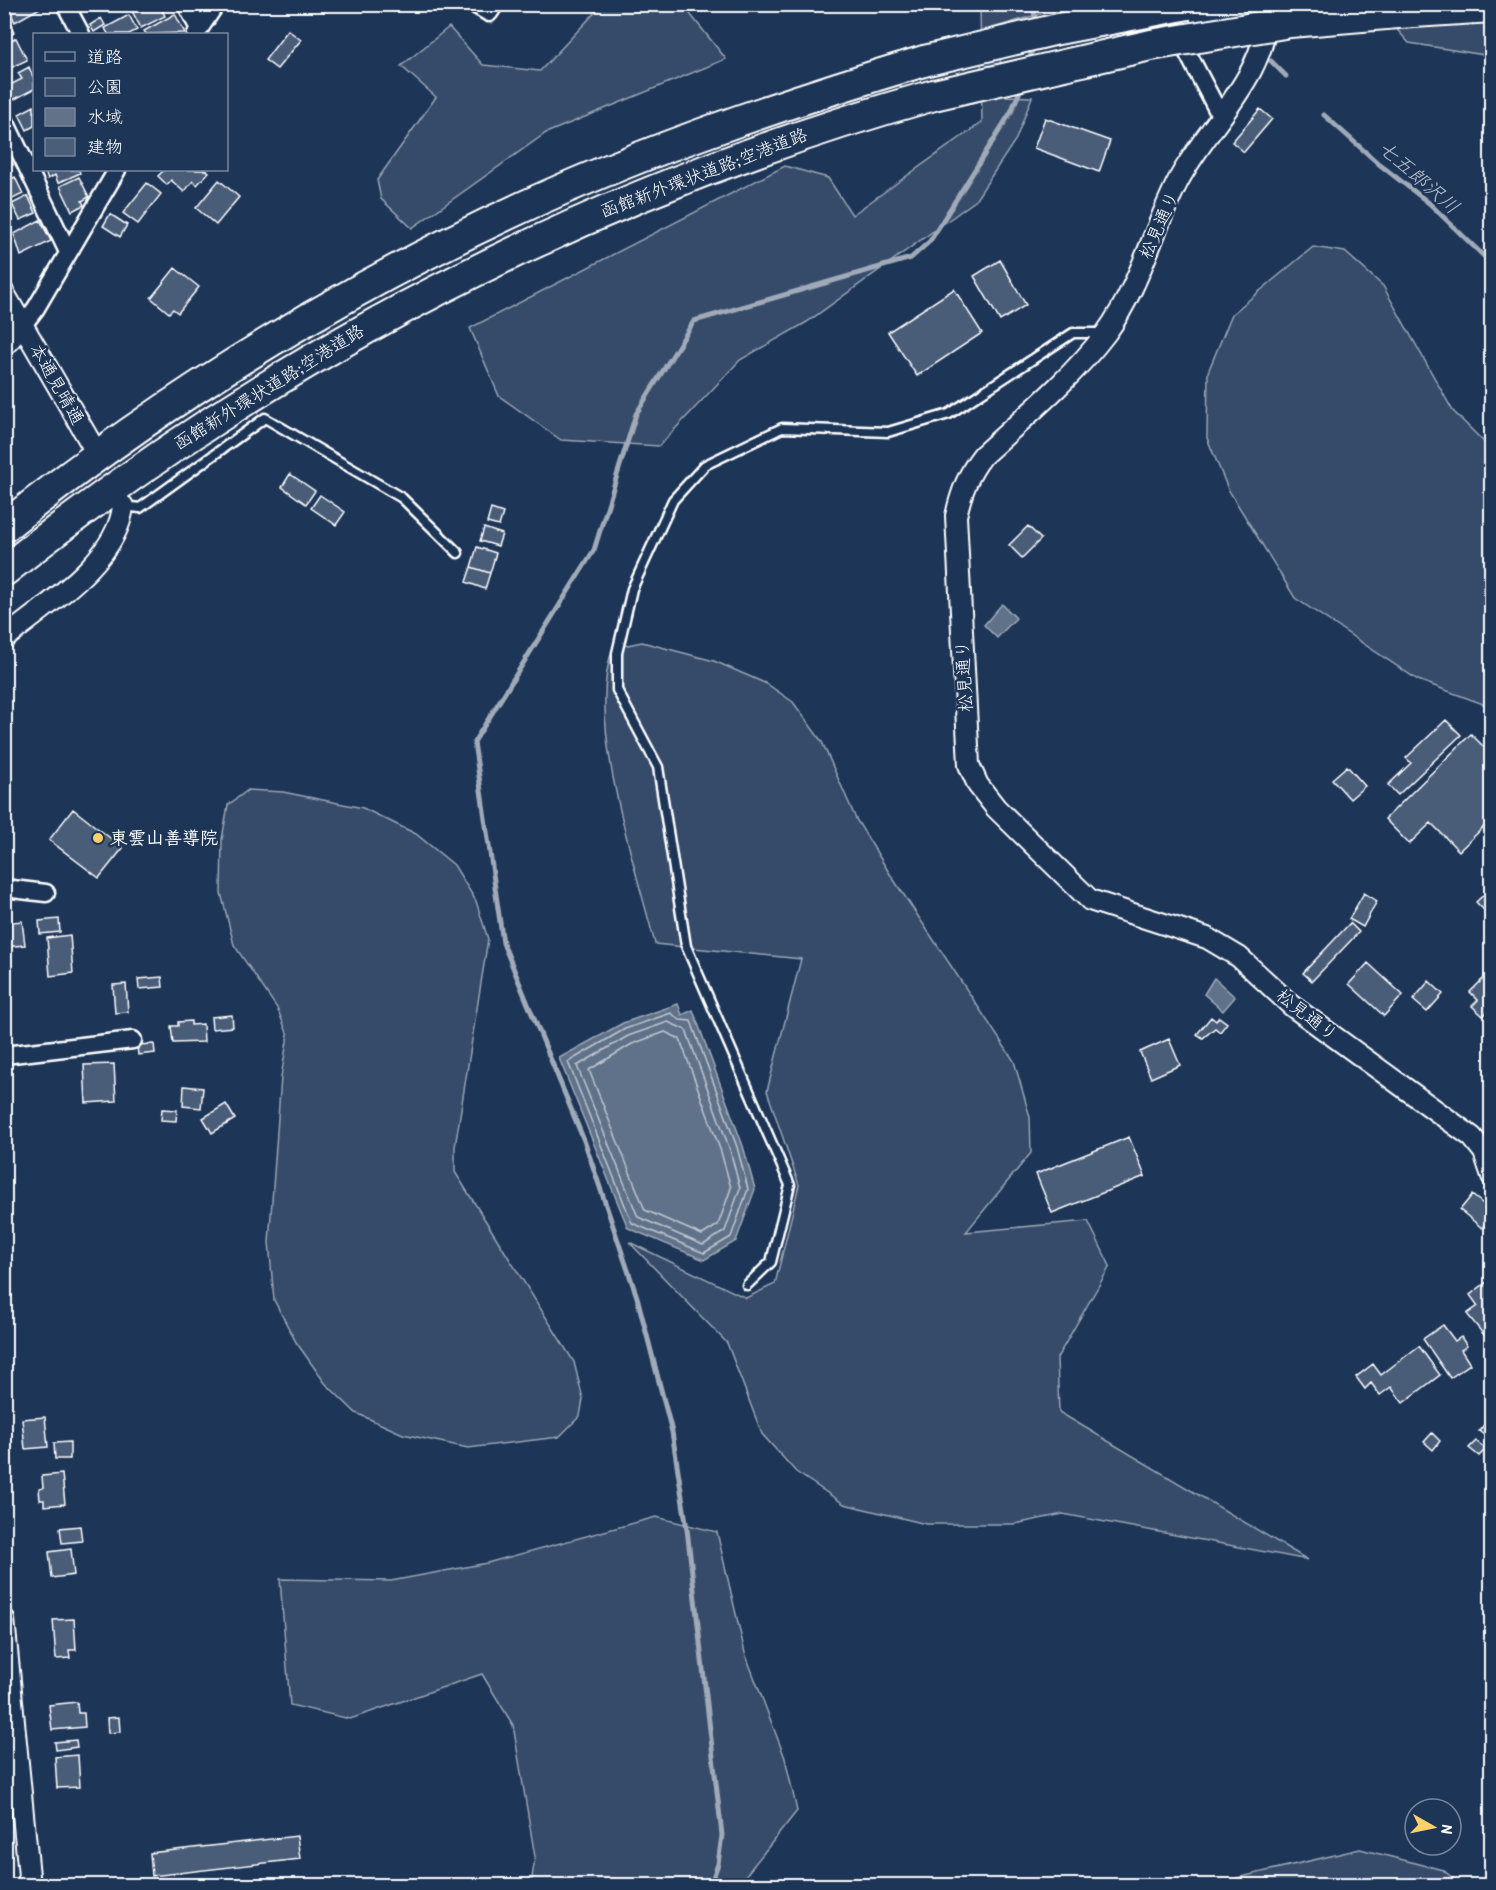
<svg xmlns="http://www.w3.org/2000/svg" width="1496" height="1890" viewBox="0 0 1496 1890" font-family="'Patrick Hand','Klee One',sans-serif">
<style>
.green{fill:#364b69;stroke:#9aa5b4;stroke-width:1.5}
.water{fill:#617289;stroke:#a0aab8;stroke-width:1.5}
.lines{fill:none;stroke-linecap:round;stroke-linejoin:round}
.shore{stroke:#c0c7d0;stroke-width:1.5}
.stream{stroke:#a0aab8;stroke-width:5}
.building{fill:#4a5d79;stroke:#fff;stroke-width:1.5}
.service-casing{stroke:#fff;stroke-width:13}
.minor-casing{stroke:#fff;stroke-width:21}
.tertiary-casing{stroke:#fff;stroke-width:24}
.motorway-casing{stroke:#fff;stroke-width:34}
.service{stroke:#1d3557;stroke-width:8}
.minor{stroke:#1d3557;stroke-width:16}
.tertiary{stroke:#1d3557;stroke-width:20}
.motorway{stroke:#1d3557;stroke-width:30}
.motorway-bridge-casing{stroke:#fff;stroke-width:34;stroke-linecap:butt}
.motorway-bridge{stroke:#1d3557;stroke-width:30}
.poi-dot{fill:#ffd166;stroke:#1d3557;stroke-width:2}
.labels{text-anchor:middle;stroke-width:5;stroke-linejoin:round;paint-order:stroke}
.street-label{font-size:18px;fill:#fff;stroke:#1d3557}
.poi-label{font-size:18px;font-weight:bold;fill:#fff;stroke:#1d3557;text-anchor:start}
.water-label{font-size:20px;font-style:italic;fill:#b8c0ca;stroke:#1d3557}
</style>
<rect width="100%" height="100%" fill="#1d3557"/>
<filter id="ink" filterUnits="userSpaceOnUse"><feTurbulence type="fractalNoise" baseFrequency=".0167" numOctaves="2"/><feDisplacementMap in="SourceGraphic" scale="12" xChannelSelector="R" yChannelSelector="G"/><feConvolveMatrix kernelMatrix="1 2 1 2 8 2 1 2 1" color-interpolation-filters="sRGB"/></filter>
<g filter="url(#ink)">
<path class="green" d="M603,4L683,5L726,59L546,133L412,228L381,199L377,180L436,97L401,66L449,27L483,65L540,71Z
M980,5H1042L1043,13L996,27L1005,96L1032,97L1016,139L975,201L807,322L740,360L659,446L561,440L499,396L470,328L785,166L828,178L852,215L982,122Z
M1375,5H1491V56L1409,43Z
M1313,247L1345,252L1383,286L1453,411L1491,449V707L1418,680L1295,598L1228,489L1207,438L1208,372L1232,314Z
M642,642L714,661L767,684L793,702L822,742L856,819L890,874L1014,1061L1030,1117L1031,1153L966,1232L1088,1221L1110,1266L1057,1358L1059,1412L1308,1560L1063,1514L1015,1524H926L844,1504L796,1472L762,1434L727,1343L629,1242L746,1298L775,1284L799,1185L767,1091L801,959L655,944C636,868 585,720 613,648Z
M248,790L283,792L363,808L416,834L454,865L476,901L488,939L455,1147V1172L574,1362L583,1399L580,1416L559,1437L468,1448L403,1434L356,1413L325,1383L296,1342L274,1300L269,1242L281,1077L288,1035L277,1008L234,945L221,893L222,839L228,805Z
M656,1517L717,1532L745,1653L785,1758L797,1811L738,1885H531L535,1857L513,1725L482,1674L350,1719L290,1705L280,1579L391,1581L487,1563Z
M1360,1849L1443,1870L1461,1885H1234L1237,1878Z"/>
<path class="water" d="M1002,604L1016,618L997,638L984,625Z
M1214,978L1235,997L1223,1011L1204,994Z
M678,1004L682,1015L693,1010L743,1146L755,1189L736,1241L704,1260L628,1228L559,1058L623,1023Z"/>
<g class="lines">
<path class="shore" d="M671,1013L680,1020L691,1021L737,1147L748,1189L731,1237L704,1253L632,1223L568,1062L625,1029Z
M668,1022L686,1030L730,1150L740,1188L725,1231L703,1245L638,1217L577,1066L628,1036Z
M665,1032L680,1039L721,1152L731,1188L718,1225L702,1235L645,1210L589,1070L632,1044Z"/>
<path class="stream" d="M1033,4L1036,25
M1271,61L1286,76
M1029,64L1033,43
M1324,115L1379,164L1429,203L1492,264
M710,1886L718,1864L722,1835L687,1529L672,1432L637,1297L585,1143L503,943L474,742L594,550L636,414L694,321L911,258L930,241L1011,112L1023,84"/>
</g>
<path class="building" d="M38,4L40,8L15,22L7,6Z
M144,4H159L165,16L141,28L132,11Z
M175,14L185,33L146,34L144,31Z
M6,15L14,33L4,38V16Z
M129,15L137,30L129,34H108L105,28Z
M101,18L105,25L94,32L90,25Z
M288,30L301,40L277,69L265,60Z
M16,38L27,60L4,71V43Z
M29,67L34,79V89L13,100L6,87L22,79L18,73Z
M34,106V126L27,130L19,114Z
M1260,109L1272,119L1244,152L1232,142Z
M1045,118L1110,141L1099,172L1034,148Z
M4,146L13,165L4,169Z
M44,170H79L80,173L58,183L55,175L48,179Z
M164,170H206L209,172L197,185L193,181L184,192L171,180L167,185L158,176Z
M15,177L23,194L4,203V182Z
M79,177L89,197L82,201L84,205L72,211L60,186Z
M219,180L239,197L216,225L196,208Z
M147,183L161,194L138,224L123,213Z
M28,196L36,213L20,220L12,204Z
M110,214L127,225L120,237L103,226Z
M40,220L51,241L21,256L14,234Z
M1000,260L1026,305L1000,321L974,276Z
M175,268L199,287L178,313L173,309L169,313L151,298Z
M954,289L982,333L917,376L888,332Z
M290,474L315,491L306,504L282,487Z
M320,495L345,512L336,525L311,508Z
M491,509L503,513L499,526L487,523Z
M1028,526L1041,539L1022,558L1009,545Z
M484,528L502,534L498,546L480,541Z
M477,547L496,553L490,573L471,567Z
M471,567L490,573L485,589L466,582Z
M1446,720L1461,735L1398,795L1388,785L1411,763L1406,758Z
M1471,734L1492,755V819L1459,851L1431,823L1409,844L1385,819Z
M1347,766L1365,786L1350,799L1332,779Z
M73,809L123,848L99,878L49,840Z
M1492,887V918L1476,902Z
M1364,893L1377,901L1363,927L1349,919Z
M59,919L60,932L40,934L39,921Z
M22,921L25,945L4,947V923Z
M1350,923L1359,932L1312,981L1303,973Z
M70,935L73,973L50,976L47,938Z
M1368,963L1403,995L1384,1016L1349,984Z
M1492,970V1007L1483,1016L1472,1006L1478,1000L1470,992Z
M162,977L163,987L139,989L138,979Z
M1429,981L1443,994L1427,1012L1413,1000Z
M126,984L128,1012L115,1013L113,985Z
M232,1015L233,1027L212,1029L211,1017Z
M1211,1017L1216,1021L1219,1017L1227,1023L1220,1032L1215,1028L1203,1038L1197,1034Z
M191,1021V1025L203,1024L204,1042L173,1043L171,1026H178V1022Z
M1169,1039L1180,1065L1151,1078L1140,1052Z
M154,1044L155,1053L138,1055L137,1045Z
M114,1064L116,1101L86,1103L84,1065Z
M184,1086L203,1088L201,1108L183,1106Z
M226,1104L235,1119L212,1133L203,1118Z
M162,1109L177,1110L176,1121L161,1120Z
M1129,1137L1145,1176L1052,1213L1036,1174Z
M1472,1195L1492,1211V1215L1482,1228L1460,1210Z
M1492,1278V1329L1484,1335L1467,1314L1478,1306L1470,1295Z
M1443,1325L1455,1341L1461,1337L1467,1346L1461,1350L1470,1364L1450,1378L1423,1339Z
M1419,1346L1440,1375L1403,1403L1391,1387L1380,1395L1371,1383L1365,1389L1356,1377L1373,1364L1381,1375Z
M1492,1415V1439L1491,1440L1479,1431Z
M45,1417L48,1447L25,1449L22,1419Z
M1432,1433L1440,1441L1433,1450L1424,1442Z
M1476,1441L1486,1449L1479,1456L1469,1448Z
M70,1442V1459H55L54,1443Z
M62,1474L65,1504L44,1506V1500H40L39,1489L43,1488L42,1476Z
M80,1526L82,1541L62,1543L60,1528Z
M71,1549L74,1575L52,1578L49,1552Z
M74,1619L76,1650H69L70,1658L56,1659L53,1620Z
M77,1702L78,1713H84L85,1727L52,1730L49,1705Z
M119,1717L120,1732L108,1733L107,1718Z
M76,1740L77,1747L56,1750L55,1742Z
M78,1755L80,1787L57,1788L55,1757Z
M297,1836L300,1859L152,1876L150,1853Z"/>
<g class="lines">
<g class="service-casing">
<path id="service" d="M123,506L140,508L265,418L402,498L458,553
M747,1285L771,1262L790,1185L686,946L658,767L617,690V653L632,589L673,500L705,465L782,428L888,432L949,414L1073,333H1103"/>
</g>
<g class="minor-casing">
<path id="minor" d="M65,4L81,34
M186,4L199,29
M474,4L489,13L495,4
M1162,4L1221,117
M196,34L216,4
M4,119L68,252
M23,325L36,308L117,170
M4,888L46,893
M4,1055L133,1040"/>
</g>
<g class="tertiary-casing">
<path id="tertiary" d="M1268,4C1269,76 1209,122 1178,181C1153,230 1139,288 1106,333C1071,379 1025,417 983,455C968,474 961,493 956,516L969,765L978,785L996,808L1090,900L1207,938L1239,957L1292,1006L1472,1137L1484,1152L1492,1176
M4,293L92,445
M4,346L23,325
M4,639C44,606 118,561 123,506
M4,1619L30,1886"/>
</g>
<g class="motorway-casing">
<path id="motorway" d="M1398,13L1492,7
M4,527C188,379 418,244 638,158C732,121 827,90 924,61
M4,571C283,350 592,191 934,95"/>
</g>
<use href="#service" class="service"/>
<use href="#minor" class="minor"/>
<use href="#tertiary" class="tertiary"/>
<use href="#motorway" class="motorway"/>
<g class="motorway-bridge-casing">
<path id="motorway-bridge" d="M924,61L1058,29L1188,4
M934,95L1151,45L1290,22L1398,13"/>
</g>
<use href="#motorway-bridge" class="motorway-bridge"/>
</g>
</g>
<circle class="poi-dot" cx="98" cy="838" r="6"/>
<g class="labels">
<g class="street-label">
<text transform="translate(704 173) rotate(-21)" y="6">函館新外環状道路;空港道路</text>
<text transform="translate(1159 225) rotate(-66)" y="6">松見通り</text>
<text transform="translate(57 384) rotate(60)" y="6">本通見晴通</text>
<text transform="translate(269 387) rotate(-32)" y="6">函館新外環状道路;空港道路</text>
<text transform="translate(964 676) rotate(-93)" y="6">松見通り</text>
<text transform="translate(1307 1015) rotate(38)" y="6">松見通り</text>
</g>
<g class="poi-label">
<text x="110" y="844">東雲山善導院</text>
</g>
<g class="water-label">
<text transform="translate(1419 177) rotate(41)" y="7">七五郎沢川</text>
</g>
</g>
<rect width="1496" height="1890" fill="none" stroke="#1d3557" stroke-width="24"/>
<rect x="12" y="12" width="1472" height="1866" fill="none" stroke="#fff" stroke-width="2" filter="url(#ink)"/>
<rect x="33" y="33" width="195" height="138" fill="#1d3557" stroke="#77869a" stroke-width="1.5"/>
<rect x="45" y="52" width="30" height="9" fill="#1d3557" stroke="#77869a" stroke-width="1.5"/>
<text x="87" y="63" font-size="18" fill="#ffffff">道路</text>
<rect x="45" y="78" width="30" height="18" fill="#364b69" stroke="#77869a" stroke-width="1.5"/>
<text x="87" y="93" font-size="18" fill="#ffffff">公園</text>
<rect x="45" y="108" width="30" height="18" fill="#617289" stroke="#77869a" stroke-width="1.5"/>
<text x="87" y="123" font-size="18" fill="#ffffff">水域</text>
<rect x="45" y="138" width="30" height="18" fill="#4a5d79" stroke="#77869a" stroke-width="1.5"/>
<text x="87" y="153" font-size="18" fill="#ffffff">建物</text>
<g transform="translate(1433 1827) rotate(99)"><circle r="28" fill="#1d3557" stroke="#77869a" stroke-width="1.5"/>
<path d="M0-4.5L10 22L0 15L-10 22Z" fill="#ffd166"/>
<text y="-9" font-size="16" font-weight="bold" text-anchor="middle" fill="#ffffff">N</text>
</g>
</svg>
